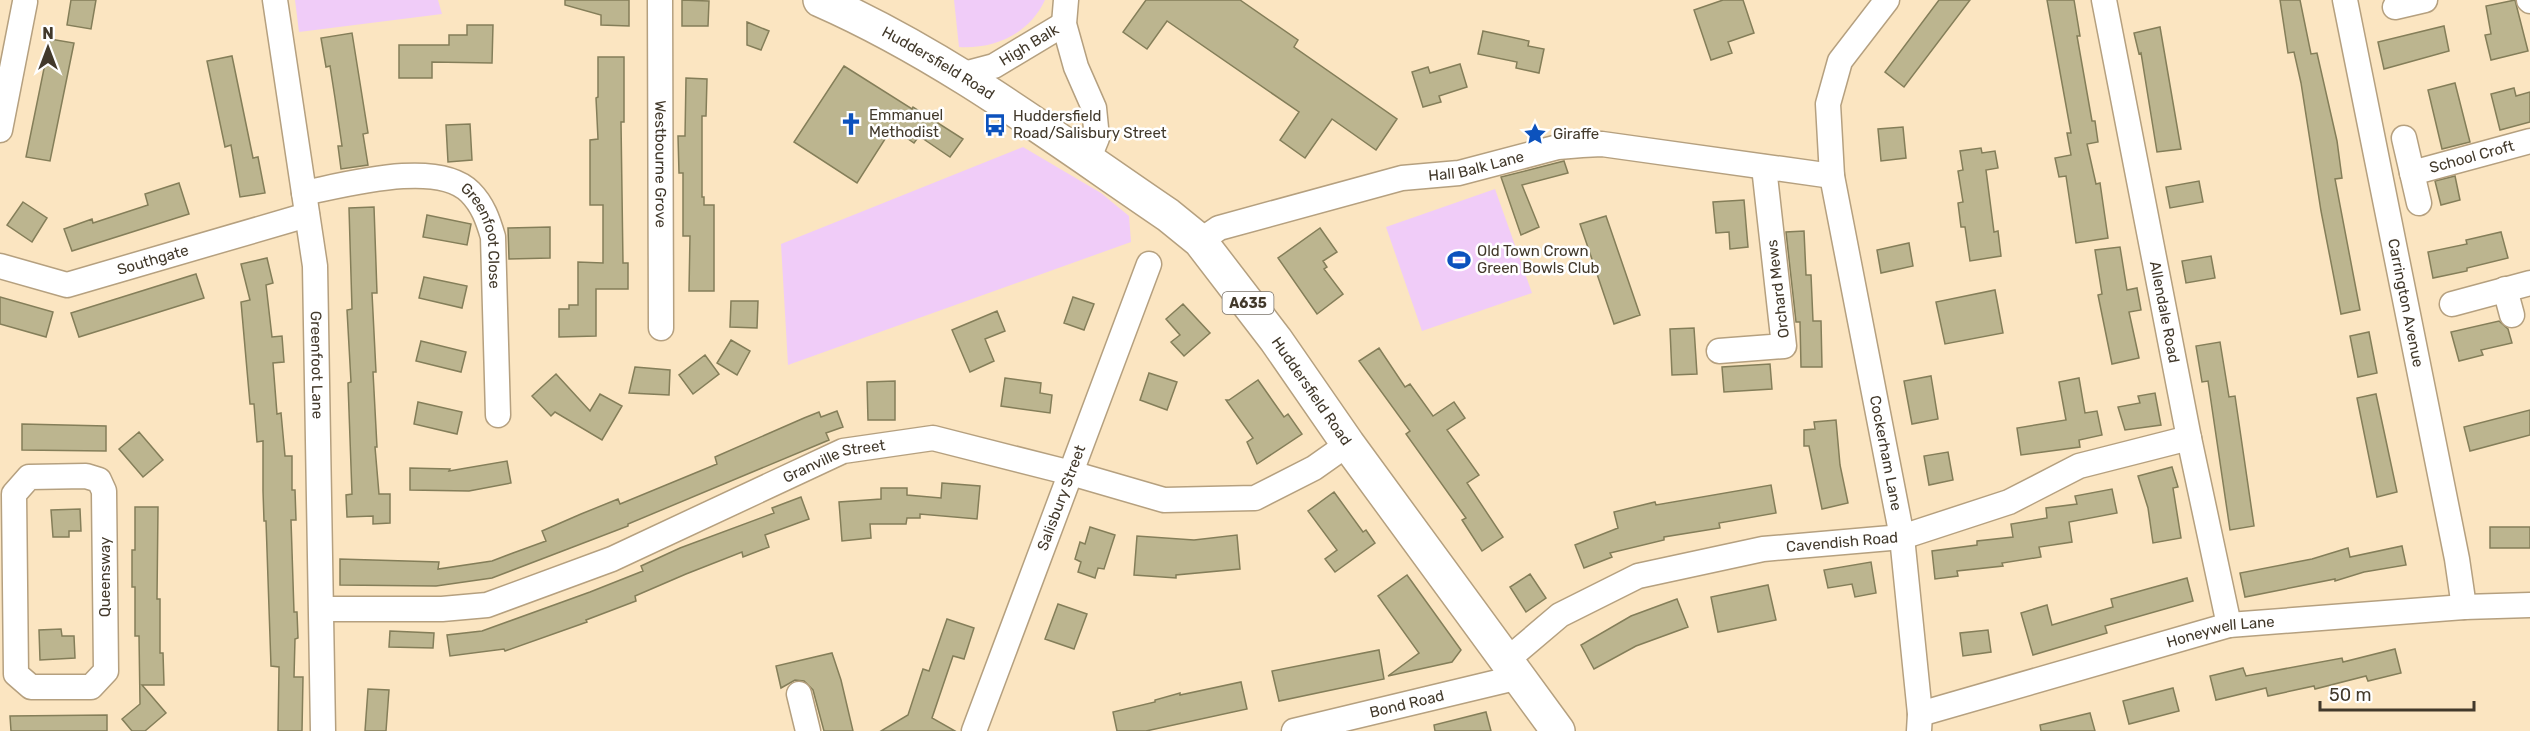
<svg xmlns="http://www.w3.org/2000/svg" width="2530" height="731" viewBox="0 0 2530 731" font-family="Rubik,sans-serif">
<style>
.green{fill:#f0ccf8}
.building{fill:#bcb58f;stroke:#847e59;stroke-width:1.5}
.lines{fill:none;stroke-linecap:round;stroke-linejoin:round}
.minor-casing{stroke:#b5a07f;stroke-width:27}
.highway-casing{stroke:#b5a07f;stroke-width:36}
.minor{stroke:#fff;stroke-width:24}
.highway{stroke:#fff;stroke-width:33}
.labels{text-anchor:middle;stroke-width:5;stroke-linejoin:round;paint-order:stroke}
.shield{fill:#fff;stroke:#7b746b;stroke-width:1.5}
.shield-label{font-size:14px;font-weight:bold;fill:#42392b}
.street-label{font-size:15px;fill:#42392b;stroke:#fff}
.poi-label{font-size:15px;fill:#42392b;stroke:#fff;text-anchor:start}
</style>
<rect width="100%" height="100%" fill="#fbe5c1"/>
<path class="green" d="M295,0H438L442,14L299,32Z
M954,0H1045C1029,34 995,49 959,47Z
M1023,147L1101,193L1129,216L1131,242L788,365L781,244Z
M1495,189L1532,293L1422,331L1386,227Z"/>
<path class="building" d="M71,0H96L91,29L67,25Z
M565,0H629V26L601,25V15L565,5Z
M682,0L709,1L708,26H682Z
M1146,0H1240L1298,40L1294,47L1397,119L1376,150L1332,119L1305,158L1280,140L1299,112L1167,21L1147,49L1123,32Z
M1723,0H1743L1754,33L1728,42L1732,53L1711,60L1694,10Z
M1939,0H1970L1904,87L1885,72Z
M2047,0H2074L2080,36H2077L2092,121H2095L2098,142L2087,144L2096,184L2100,183L2108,238L2076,243L2066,176L2059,177L2055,158L2071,155L2067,133H2071Z
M2280,0H2300L2311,54L2317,53L2337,141L2342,178L2335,179L2360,310L2341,314L2321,211L2301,83L2294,52L2288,53Z
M2515,0L2528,51L2491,60L2485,35L2491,34L2486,6Z
M747,22L769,31L761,50L747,45Z
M467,25H493L492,63L432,62V78H399V45H449V35H467Z
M2444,26L2449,51L2384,69L2378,42Z
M2160,27L2181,149L2157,152L2141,53L2139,54L2134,33Z
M1483,31L1529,41L1528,46L1544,49L1539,73L1516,68L1517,62L1478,54Z
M352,33L368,133L363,134L368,165L341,169L338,146H342L335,98L330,66L326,67L321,38Z
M50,39L74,43L50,161L26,157Z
M232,56L253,158L258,157L265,193L240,197L231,145L225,147L207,61Z
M598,57H624V122H621L623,263H628V289H596V336L559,337V309H569V305H578V262L603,263V205H590V140L598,139L596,98L598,97Z
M1460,64L1467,87L1439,96L1441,102L1423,107L1412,72L1428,67L1430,73Z
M844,66L912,109L913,107L963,139L950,157L919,136L914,143L892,128L857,183L794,142Z
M686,78L707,79L706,116H702V197H704V205H714V291H689L690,236H683V173H679L678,136H685Z
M2455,83L2470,142L2442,149L2428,90Z
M2514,88L2516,96L2530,92V122L2500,130L2491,94Z
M470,124L472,160L448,162L446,125Z
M1903,127L1906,158L1881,161L1878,129Z
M1981,148L1982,153L1995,151L1998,168L1986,170L1994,232L1998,231L2001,256L1970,261L1965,227H1961L1958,203L1963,202L1958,171L1963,170L1960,151Z
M1564,161L1568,173L1522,185L1539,227L1521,235L1501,177Z
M2455,176L2460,200L2441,205L2435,181Z
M2199,181L2203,202L2170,208L2166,187Z
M179,183L189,214L72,251L64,229L92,219L93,223L148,205L145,194Z
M1744,200L1748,247L1730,249L1729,232L1716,233L1713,202Z
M23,202L47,218L32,242L7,225Z
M374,207L377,293H372L376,372H373L377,447H375L379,494H390V523L373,524V516L347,517L346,495L352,494L348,383L351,382L347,310L352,309L349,208Z
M427,215L471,224L467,245L423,237Z
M1606,216L1640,315L1614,324L1580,224Z
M550,227V258L509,259L508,228Z
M1320,228L1337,252L1323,261L1327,267L1324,269L1343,294L1317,314L1278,258Z
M1804,231L1806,275H1811L1813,321H1821L1822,367H1801L1800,322H1796L1786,232Z
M2501,232L2508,258L2467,268V271L2433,278L2428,252L2467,244L2466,240Z
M1909,243L1913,266L1881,273L1877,250Z
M2120,247L2127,290L2137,288L2141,310L2129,312L2139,358L2112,364L2098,295L2102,294L2095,250Z
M2211,256L2215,278L2186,283L2182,261Z
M267,258L273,283L266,285L272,337L282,336L284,362L273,363L277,414L281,413L285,456H292V490H295L296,520H291L294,612H297L298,638L295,639L294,677H303L302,731H278L279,667L271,666L266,521H264L263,491V441L257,442L254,404H250L241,302L250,300L241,264Z
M196,274L204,298L79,337L71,313Z
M424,277L467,286L462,308L419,298Z
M1995,290L2003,333L1945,344L1936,302Z
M0,297L53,312L46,337L0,324Z
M1073,297L1094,304L1084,330L1064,323Z
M731,301H758L757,328L730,327Z
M1183,304L1210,333L1184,356L1171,342L1180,335L1166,319Z
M997,311L1005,331L985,339L994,361L970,372L952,330Z
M2499,321L2508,329L2512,343L2481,350L2483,355L2459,361L2451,332Z
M1694,328L1697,374L1672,375L1670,329Z
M2369,332L2377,373L2358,377L2350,336Z
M731,340L750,351L737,375L717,363Z
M421,341L466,352L461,372L416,361Z
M2220,342L2229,397L2235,396L2254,526L2230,530L2208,381L2202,382L2196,346Z
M1379,348L1405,387L1410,384L1433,416L1454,402L1465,418L1447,430L1479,475L1467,483L1503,537L1482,551L1462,520L1466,518L1406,434L1410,431L1359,361Z
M705,355L719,374L693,394L679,375Z
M1770,364L1772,389L1724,392L1722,367Z
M635,367L670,370L669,395L629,393Z
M1149,373L1177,382L1167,410L1140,400Z
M556,374L590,411L600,394L622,406L602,440L555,412L551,416L532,396Z
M1931,376L1938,419L1912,424L1904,381Z
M1005,378L1041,383L1040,393L1052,395L1050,413L1001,406Z
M2079,378L2085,413L2097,411L2102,435L2079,440L2080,447L2021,455L2017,428L2066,420L2059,382Z
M1258,380L1284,417L1288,414L1302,434L1257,464L1247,442L1253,438L1226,400H1229Z
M895,381V420H868L867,382Z
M2155,393L2161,425L2125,430L2118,407L2140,403L2138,396Z
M2376,394L2397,492L2377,497L2357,398Z
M418,402L462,412L457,434L414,424Z
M2530,410V435L2470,451L2464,427Z
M837,411L843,427L826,433L829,440L628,524V526L492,578L436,586L340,585V559L439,562L438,569L492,561L513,553L546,541L542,531L581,514L618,499L620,504L717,464L715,457L804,418L819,412L821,417Z
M1836,420L1840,465L1848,503L1822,509L1809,446H1804V430L1815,429L1814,422Z
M22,424L106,426V451L22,450Z
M139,432L163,460L143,477L119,449Z
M1948,452L1953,480L1929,485L1924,456Z
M507,461L511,483L469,491L410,490V468L450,469L449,471Z
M2172,467L2178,487L2173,488L2181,538L2153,543L2148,508L2138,476Z
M942,483L980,486L977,519L920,514V518H907L906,524H870L871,538L842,541L839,502L881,499V488H907V495L941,498Z
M1771,485L1776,513L1719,523L1720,528L1664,537V540L1610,553L1612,557L1584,568L1575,545L1618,528L1614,512L1655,502L1656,505Z
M2112,489L2117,513L2069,522L2072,542L2039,547L2041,557L2002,563L2003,566L1957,571L1958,576L1935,579L1932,551L1977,545V541L2013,537L2011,524L2047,518L2046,508L2077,504L2075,496Z
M1334,492L1363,532L1366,530L1375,543L1335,572L1325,559L1337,550L1308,511Z
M801,497L809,519L765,535L769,547L743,557L742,552L686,574L635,596L636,601L586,620L587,622L505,651L504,649L450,656L447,635L482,631L590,592L643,571L641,566L680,548L774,513L772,508Z
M135,507H158L157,599H160V653H163L164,685H142L166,713L145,731H132L122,719L140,704L139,636H135V587H132V550H135Z
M80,509L81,531H69V537H53L51,510Z
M1090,527L1115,535L1104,569L1098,568L1095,578L1078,572L1081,562L1075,559L1080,542L1085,544Z
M2490,527H2530V548H2490Z
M1237,535L1240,569L1176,575V578L1134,575L1137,536L1194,540Z
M2402,546L2406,565L2364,572L2335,581V579L2245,597L2240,573L2312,559L2348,548L2350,557Z
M1871,562L1876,593L1855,597L1852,584L1828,588L1824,570Z
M1530,574L1546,598L1526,612L1510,587Z
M1407,575L1461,650L1452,662L1388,676L1419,653L1378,596Z
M2187,578L2193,601L2105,626L2107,633L2033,655L2021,613L2047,605L2052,625L2113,607L2111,599Z
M1768,585L1776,620L1718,632L1711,597Z
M1677,599L1688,627L1636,646L1594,669L1581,645L1631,616Z
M1058,604L1087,614L1074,649L1045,639Z
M947,619L974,628L964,659L953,656L932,718L955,731H881L908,715L923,669L929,671Z
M61,629L62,636H74L75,658L40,660L39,630Z
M1988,630L1991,652L1963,656L1960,633Z
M390,631L434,633L433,648L389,647Z
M2395,649L2401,673L2368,681L2366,676L2315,689L2314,686L2268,696L2266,688L2216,700L2210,676L2243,668L2246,676L2342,658L2343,662Z
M1379,650L1384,679L1279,701L1272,671Z
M832,653L841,680L853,731H824L813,690L804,681L795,680L781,688L776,666Z
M1241,682L1247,709L1146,731H1117L1113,712L1155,702V700L1180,693V695Z
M2173,688L2179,711L2129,724L2123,701Z
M368,689L389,690L386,731H365Z
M1486,712L1491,731H1435L1434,725Z
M2090,713L2095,731H2041L2040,725Z
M107,715V731H11L10,716Z"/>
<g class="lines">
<g class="minor-casing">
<g id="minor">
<path id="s1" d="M275,0L315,266L323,731"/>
<path id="s2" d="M660,0L661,328"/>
<path d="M1066,0L1064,24L1076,67L1094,108L1097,138L1088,160"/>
<path id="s3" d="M1887,0L1840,61L1828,104L1832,176L1902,537L1920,714L1919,731"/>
<path id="s4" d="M2104,0L2189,438L2229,625"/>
<path id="s5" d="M2345,0L2457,559L2464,607"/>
<path d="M2529,0L2530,1"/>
<path d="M2395,7L2425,0"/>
<path id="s6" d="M960,75L994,66L1064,24"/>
<path d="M0,130L25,2"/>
<path d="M2404,138L2419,203"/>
<path id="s7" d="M2412,173L2530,141"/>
<path id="s8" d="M304,193C345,185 437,159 470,192C483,205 488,220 493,237L498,415"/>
<path id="s9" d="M1200,241L1219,228L1402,178L1459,173L1558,147L1582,145L1602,144L1832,176"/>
<path id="s10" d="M0,266L67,285L307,215"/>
<path d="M2505,289L2512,315"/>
<path d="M2452,304L2530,283"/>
<path d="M1719,351L1784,346L1764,167"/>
<path d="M86,476L99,480L104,491L106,671L91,687H31L16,674L14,494L29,477Z"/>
<path id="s11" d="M322,609H442L487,605L612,559L843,451L933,438L1071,473L1164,500L1255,498L1314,468L1348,444"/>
<path id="s12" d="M1507,660L1560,615L1638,576L1763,549L1902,537L2009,502L2079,466L2189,438"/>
<path d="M799,694L808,731"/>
<path id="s13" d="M1920,714L2229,625L2464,607L2530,605"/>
<path id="s14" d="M974,731L1149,264"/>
<path id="s15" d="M1294,731L1519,677"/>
</g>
</g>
<g class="highway-casing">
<g id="highway">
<path id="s16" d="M820,0C945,55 1056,139 1168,215L1200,241L1276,340L1348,444L1558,731"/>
</g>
</g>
<use href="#minor" class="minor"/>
<use href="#highway" class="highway"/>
</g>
<defs>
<g id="church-bare" transform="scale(1.8)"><path d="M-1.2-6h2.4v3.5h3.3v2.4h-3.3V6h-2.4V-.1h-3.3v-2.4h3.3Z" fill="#0c52bd" stroke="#fff" stroke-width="2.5" paint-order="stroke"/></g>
<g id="bus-bare" transform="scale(1.8)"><path d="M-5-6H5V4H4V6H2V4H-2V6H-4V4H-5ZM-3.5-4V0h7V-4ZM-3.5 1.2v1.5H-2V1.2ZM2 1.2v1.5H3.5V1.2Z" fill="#0c52bd" stroke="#fff" stroke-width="2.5" paint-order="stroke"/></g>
<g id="sight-bare" transform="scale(1.8)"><path d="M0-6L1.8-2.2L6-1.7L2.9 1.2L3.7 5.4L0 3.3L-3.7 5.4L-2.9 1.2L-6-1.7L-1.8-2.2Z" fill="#0c52bd" stroke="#fff" stroke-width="2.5" paint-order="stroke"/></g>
<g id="stadium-bare" transform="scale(1.8)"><path d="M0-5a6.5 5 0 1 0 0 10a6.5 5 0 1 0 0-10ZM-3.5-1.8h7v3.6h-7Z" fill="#0c52bd" stroke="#fff" stroke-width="2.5" paint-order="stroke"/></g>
</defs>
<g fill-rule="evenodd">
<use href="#church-bare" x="851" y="124"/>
<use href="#bus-bare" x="995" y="125"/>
<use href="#sight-bare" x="1535" y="134"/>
<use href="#stadium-bare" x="1459" y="260"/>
</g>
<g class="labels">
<rect class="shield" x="1222.5" y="292" width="51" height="22" rx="4.5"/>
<g class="shield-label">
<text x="1248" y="308">A635</text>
</g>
<g class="street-label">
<text dy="5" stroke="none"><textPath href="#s6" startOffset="76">High Balk</textPath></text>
<text dy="5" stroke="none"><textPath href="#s16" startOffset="134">Huddersfield Road</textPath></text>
<text dy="5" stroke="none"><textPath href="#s7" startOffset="62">School Croft</textPath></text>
<text dy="5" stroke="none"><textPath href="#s2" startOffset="164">Westbourne Grove</textPath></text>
<text dy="5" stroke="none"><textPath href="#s9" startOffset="288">Hall Balk Lane</textPath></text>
<text dy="5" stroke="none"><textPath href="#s8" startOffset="218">Greenfoot Close</textPath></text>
<text dy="5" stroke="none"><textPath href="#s10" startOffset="159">Southgate</textPath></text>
<text transform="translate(1778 289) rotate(-97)" y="5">Orchard Mews</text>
<text dy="5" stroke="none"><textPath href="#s5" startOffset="309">Carrington Avenue</textPath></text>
<text dy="5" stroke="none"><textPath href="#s4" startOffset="318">Allendale Road</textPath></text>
<text dy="5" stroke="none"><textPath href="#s1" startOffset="368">Greenfoot Lane</textPath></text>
<text dy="5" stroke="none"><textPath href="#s16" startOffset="638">Huddersfield Road</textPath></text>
<text dy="5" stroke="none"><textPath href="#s3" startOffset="476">Cockerham Lane</textPath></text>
<text dy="5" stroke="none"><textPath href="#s11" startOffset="542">Granville Street</textPath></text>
<text dy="5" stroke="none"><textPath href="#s14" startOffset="249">Salisbury Street</textPath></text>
<text dy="5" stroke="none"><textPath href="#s12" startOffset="364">Cavendish Road</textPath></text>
<text transform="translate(105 577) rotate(-90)" y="5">Queensway</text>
<text dy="5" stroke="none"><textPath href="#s13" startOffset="312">Honeywell Lane</textPath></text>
<text dy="5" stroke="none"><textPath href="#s15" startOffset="116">Bond Road</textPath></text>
</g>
<g class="poi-label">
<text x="869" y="120">Emmanuel<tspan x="869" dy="17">Methodist</tspan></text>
<text x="1013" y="121">Huddersfield<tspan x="1013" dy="17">Road/Salisbury Street</tspan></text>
<text x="1553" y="139">Giraffe</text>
<text x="1477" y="256">Old Town Crown<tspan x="1477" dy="17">Green Bowls Club</tspan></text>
</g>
</g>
<g transform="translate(48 48)" stroke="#ffffff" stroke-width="4.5" paint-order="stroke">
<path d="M0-4.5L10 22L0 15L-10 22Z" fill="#42392b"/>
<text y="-9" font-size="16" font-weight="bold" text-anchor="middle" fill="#42392b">N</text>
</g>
<path d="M2320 701v9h154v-9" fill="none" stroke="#42392b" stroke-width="3"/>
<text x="2329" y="701" font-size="18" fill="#42392b" stroke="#ffffff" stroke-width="4.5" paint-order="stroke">50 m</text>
</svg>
